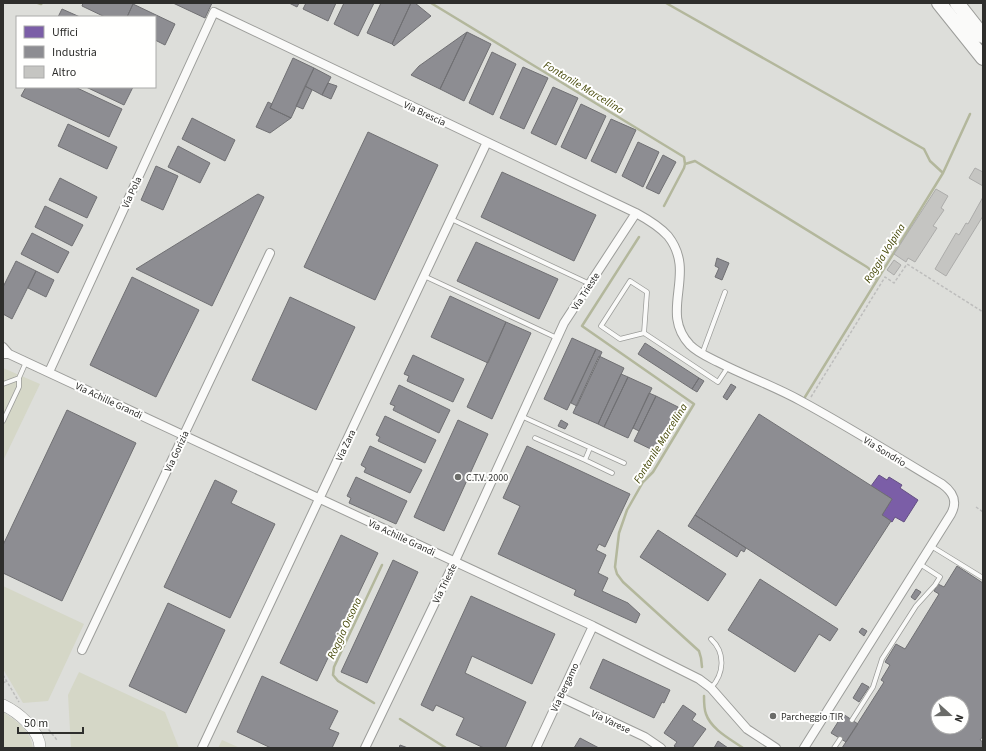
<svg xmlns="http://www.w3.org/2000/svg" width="986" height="751" viewBox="0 0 986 751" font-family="'Source Sans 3',sans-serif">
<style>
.green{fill:#d5d7c7}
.offices{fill:#7b5ea7;stroke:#645082}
.industry{fill:#8d8d92;stroke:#707073;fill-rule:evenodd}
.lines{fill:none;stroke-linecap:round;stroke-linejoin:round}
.stream{stroke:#b3b79c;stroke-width:2.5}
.building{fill:#c5c5c2;stroke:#acacaa}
.lane-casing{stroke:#9c9d9a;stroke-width:5.5}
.street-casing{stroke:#9c9d9a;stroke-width:10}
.secondary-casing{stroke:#9c9d9a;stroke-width:12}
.highway-casing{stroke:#9c9d9a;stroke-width:16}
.path{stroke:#bdbdbc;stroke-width:1.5;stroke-dasharray:3 2;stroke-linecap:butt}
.lane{stroke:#fafaf9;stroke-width:4}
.street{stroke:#fafaf9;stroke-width:8}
.secondary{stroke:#fafaf9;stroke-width:11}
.highway{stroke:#fafaf9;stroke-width:14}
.poi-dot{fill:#6b6c69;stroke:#fffffe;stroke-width:1.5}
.labels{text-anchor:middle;stroke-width:4;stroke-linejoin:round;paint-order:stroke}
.street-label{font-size:10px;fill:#2e2e2c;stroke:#fffffe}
.poi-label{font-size:10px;fill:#2e2e2c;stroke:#fffffe;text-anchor:start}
.water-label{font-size:11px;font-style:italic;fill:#444706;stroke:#fffffe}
</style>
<rect width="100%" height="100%" fill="#dddeda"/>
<path class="green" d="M3,368L40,384L3,461Z
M3,586L84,624L48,701L23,703L3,669Z
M79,672L165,712L179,748H71L68,695Z
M3,712C17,721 31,731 33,748H3Z
M222,740L240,748H218Z"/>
<path class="offices" d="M879,475L887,480L889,477L902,485L900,488L918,500L904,522L895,517L892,522L882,515L892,499L871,486Z"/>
<path class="industry" d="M83,3H130L133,4L127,17H105L82,6Z
M173,3H212L205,18Z
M289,3H299L297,7Z
M306,3H336L328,21L303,9Z
M344,3H374L358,36L334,24Z
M381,3H411L392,44L367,33Z
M411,3H415L431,16L394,46L392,44Z
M133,4L175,24L165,45L155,40V17H127Z
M62,9L80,17H58Z
M467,32L491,44L464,101L440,89Z
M467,32L440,89L411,75L419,66Z
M492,52L516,64L493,115L469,103Z
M293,58L314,68L291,118L270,108Z
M523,67L548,78L524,129L500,118Z
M314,68L331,77L322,95L305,86Z
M328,83L337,86L331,99L322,95Z
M305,86L312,90L303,109L296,106Z
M26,87H75L122,109L109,137L21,96Z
M86,87H133L124,105Z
M553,87L578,98L556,145L531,133Z
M268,102L272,104L270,108L291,118L270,133L256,127Z
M581,104L606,116L586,159L561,147Z
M192,118L235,140L225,161L182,139Z
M611,119L636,130L616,173L591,161Z
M68,124L117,147L107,169L58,146Z
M368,132L438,165L375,300L304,267Z
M638,142L659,152L643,187L622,176Z
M178,146L210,163L200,183L168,167Z
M663,155L676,162L659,194L646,188Z
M156,166L178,176L163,210L141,200Z
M502,172L596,215L574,261L481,217Z
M60,178L97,197L87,218L49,200Z
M258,194L264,197L212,306L136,269Z
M45,206L83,225L72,246L35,227Z
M32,233L69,252L58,273L21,254Z
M476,242L558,279L539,319L457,281Z
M717,258L729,263L722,280L715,277L719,268L715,266Z
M16,261L36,271L12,319L3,314V287Z
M36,271L54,280L46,297L28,288Z
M132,277L199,310L156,397L90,365Z
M450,296L506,322L488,363L431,337Z
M290,297L355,327L316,410L252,380Z
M506,322L531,333L492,419L467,407Z
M572,338L596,349L567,410L544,399Z
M645,343L699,378L692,389L638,354Z
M596,349L602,352L577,406L571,403Z
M413,355L464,379L453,402L407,381L409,376L404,374Z
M599,356L624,368L598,424L573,413Z
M621,374L628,377L604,427L598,424Z
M628,377L652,388L628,438L604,427Z
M699,378L704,381L697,392L692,389Z
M731,384L736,387L727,400L723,397Z
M399,385L450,410L439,433L393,410L395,406L390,404Z
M649,393L656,396L639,431L633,428Z
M656,396L678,407L657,452L634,441Z
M67,410L136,443L62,601L3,573V545Z
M759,414L892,499L882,515L891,521L836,606L695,515Z
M385,416L436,440L425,463L378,441L380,437L376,435Z
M458,420L488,434L444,531L414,517Z
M561,420L568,424L565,429L558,426Z
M370,446L422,470L410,493L364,472L366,468L361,465Z
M527,446L630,494L605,547L599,544L596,550L606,555L598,573L608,578L602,591L628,603L640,614L636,623L574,595L576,590L498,554L520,506L503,498Z
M356,477L407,501L396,524L349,503L351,498L347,496Z
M215,480L237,491L231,503L275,524L230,618L164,587Z
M695,515L746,548L744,552L741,550L737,557L688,526Z
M658,530L726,574L708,601L640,557Z
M341,535L378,553L317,681L280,663Z
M393,560L418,572L367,683L341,672Z
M957,566L983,583V736L980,740L983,742V748H842L884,682L881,680L890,665L885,662L896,644L905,649L939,594L934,591L938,584L944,587ZM938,703H962V727H938Z
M760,579L838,629L830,641L819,634L795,672L728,630Z
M916,589L921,592L915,600L911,597Z
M471,596L555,634L532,684L472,656L465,673L526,702L505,748H484L456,735L464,718L436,705L433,711L421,705Z
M168,603L225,630L186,713L129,686Z
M862,628L867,631L864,636L859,632Z
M603,659L670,690L664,703L662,702L654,718L590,688Z
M262,676L338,711L329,729L339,733L332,748H271L237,732Z
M862,683L869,687L859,702L853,698Z
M683,705L696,714L692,720L706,729L692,748H677L674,746L677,742L664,733Z
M843,714L858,724L846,742L831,733Z
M580,738L599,748H574Z
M718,741L728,748H714Z
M400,745L408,748H399Z"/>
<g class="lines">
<path class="stream" d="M38,3L41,4L42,3
M431,3L684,157L685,164L684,168L664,206
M666,3L924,149L930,161L943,173
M685,164L695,161L867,267C872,270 873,276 877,280
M639,237L582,326L694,404L653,472L643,482L627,510L619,533L615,567L617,574L623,582L699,651L701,658L702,667
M805,397L943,173L970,114
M704,696C704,701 704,709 706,714C711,729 730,739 743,748
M374,703L338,681L333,675L334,667L382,565
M400,719L446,748"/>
</g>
<path class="building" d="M975,168L983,172V186L969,178Z
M936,189L948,196L941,208L944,210L933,226L937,228L915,262L908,258L906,262L894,254Z
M983,197V216L946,276L935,269L956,233L959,235L966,223L968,224Z
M894,260L901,265L894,275L887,270Z"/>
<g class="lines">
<g class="lane-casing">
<path id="lane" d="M451,219L590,284
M424,276L557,338
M630,281L647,292L644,333L620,339L601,326Z
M644,333L718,382L728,367
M702,354L725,292
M19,378L26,362
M3,384L19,378V387L3,421
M521,416L624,463
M535,438L585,460
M590,448L585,460L612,473
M931,546L983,578
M711,688C724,674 726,653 711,639
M852,720L873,687L882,659L916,606L935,585L940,577L920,564
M834,748L840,739"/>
</g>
<g class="street-casing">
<path id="street" d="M3,347L9,354H3
M9,354L593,626L699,679L711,688L747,729L776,748
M49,372L214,12L636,213C647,219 659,226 668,236C698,274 658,311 690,345C698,353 708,357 718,362C745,376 774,386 801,401C849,427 895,456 942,484C953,492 958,501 951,514L804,748
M82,650L270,253
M560,697L645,737L661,748
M202,748L487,142
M365,748L455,561L564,323L636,213
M536,748L593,626"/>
</g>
<g class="secondary-casing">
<path id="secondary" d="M3,705C18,712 40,730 40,748"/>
</g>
<g class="highway-casing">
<path id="highway" d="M939,3L983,58
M957,3L983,36"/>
</g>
<path class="path" d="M811,397L885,277L894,283L907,264L983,312
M976,507L983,512
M3,675L19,702
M3,683L7,681
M41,723L49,730L57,740"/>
<use href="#lane" class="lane"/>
<use href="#street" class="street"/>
<use href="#secondary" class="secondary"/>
<use href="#highway" class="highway"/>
</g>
<g class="poi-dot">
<circle cx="458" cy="477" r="4"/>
<circle cx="773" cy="716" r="4"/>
</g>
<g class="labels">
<g class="street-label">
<text transform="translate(425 113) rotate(25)" y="4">Via Brescia</text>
<text transform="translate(131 192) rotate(-65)" y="4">Via Pola</text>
<text transform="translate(585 291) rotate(-57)" y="4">Via Trieste</text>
<text transform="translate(109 400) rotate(25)" y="4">Via Achille Grandi</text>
<text transform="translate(345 445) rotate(-65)" y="4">Via Zara</text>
<text transform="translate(176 451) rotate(-65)" y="4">Via Gorizia</text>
<text transform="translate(885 451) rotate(31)" y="4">Via Sondrio</text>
<text transform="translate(402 537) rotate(25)" y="4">Via Achille Grandi</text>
<text transform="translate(444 583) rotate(-64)" y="4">Via Trieste</text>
<text transform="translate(564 687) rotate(-65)" y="4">Via Bergamo</text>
<text transform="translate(611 721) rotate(25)" y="4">Via Varese</text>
</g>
<g class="poi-label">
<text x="466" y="481">C.T.V. 2000</text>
<text x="781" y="720">Parcheggio TIR</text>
</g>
<g class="water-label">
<text transform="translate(584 87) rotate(31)" y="4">Fontanile Marcellina</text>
<text transform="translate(884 253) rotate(-58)" y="4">Roggia Volpina</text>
<text transform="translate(660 443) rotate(-58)" y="4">Fontanile Marcellina</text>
<text transform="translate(344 628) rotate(-65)" y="4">Roggia Orsona</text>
</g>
</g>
<rect width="986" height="751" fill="none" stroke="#2e2e2c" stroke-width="8"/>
<rect x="16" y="16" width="140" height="72" fill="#fffffe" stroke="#ababaa"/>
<rect x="24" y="26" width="20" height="12" fill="#7b5ea7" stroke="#ababaa"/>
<text x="52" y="36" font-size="12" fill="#2e2e2c">Uffici</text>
<rect x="24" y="46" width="20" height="12" fill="#8d8d92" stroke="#ababaa"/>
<text x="52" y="56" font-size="12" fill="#2e2e2c">Industria</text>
<rect x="24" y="66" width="20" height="12" fill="#c5c5c2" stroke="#ababaa"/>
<text x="52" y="76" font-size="12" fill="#2e2e2c">Altro</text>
<g transform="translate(950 715) rotate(111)"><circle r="19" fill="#fffffe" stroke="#ababaa"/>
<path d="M0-3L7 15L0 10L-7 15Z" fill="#6b6c69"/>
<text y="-6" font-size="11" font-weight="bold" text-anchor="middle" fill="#2e2e2c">N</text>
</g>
<path d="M18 727v6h65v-6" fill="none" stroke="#2e2e2c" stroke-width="2"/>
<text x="24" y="727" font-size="12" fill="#2e2e2c" stroke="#fffffe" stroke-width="3" paint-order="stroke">50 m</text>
</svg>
